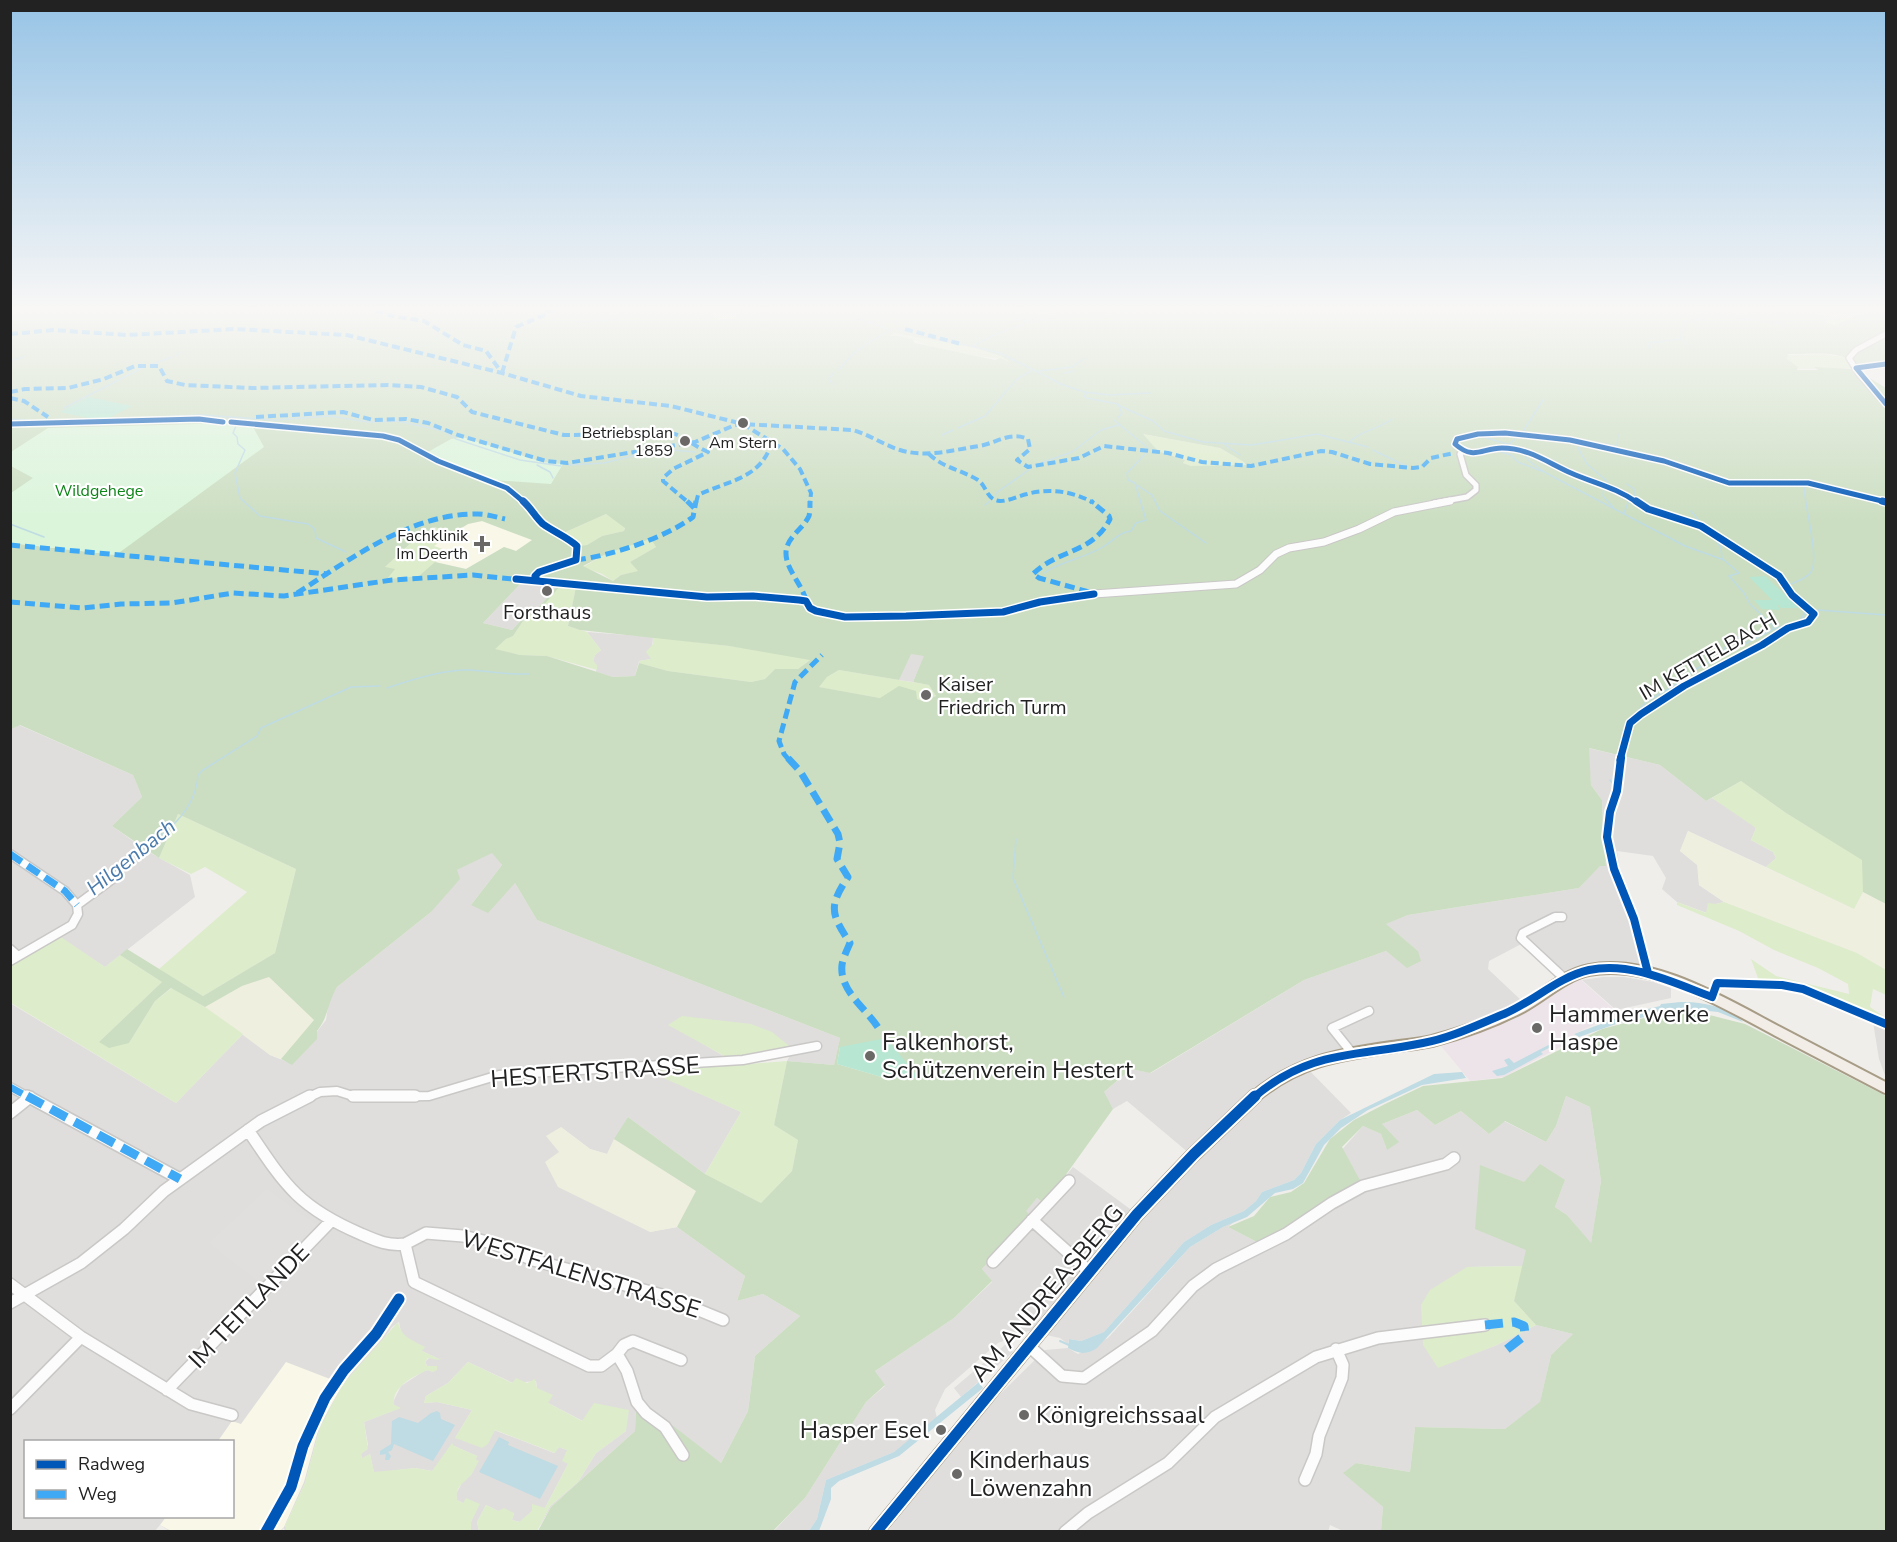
<svg xmlns="http://www.w3.org/2000/svg" width="1897" height="1542" viewBox="0 0 1897 1542" font-family="'Nunito Sans',sans-serif">
<style>
.residential{fill:#dfdedc;fill-rule:evenodd}
.industrial{fill:#ede4e9}
.education{fill:#f8f7e8}
.farmland{fill:#efefdf}
.grass{fill:#ddeccb}
.forest{fill:#cbdec1;fill-rule:evenodd}
.park{fill:#daf5da}
.pitch{fill:#b7e6d2}
.parking{fill:#e0dfde}
.water{fill:#bfdbe3}
.lines{fill:none;stroke-linecap:round;stroke-linejoin:round}
.stream-far1{stroke:#bfdbe3;stroke-width:1.5}
.stream{stroke:#bfdbe3;stroke-width:2}
.minor-far3-casing{stroke:#c9c8c7;stroke-width:8}
.minor-far2-casing{stroke:#c9c8c7;stroke-width:9}
.minor-far1-casing{stroke:#c9c8c7;stroke-width:11}
.minor-casing{stroke:#c9c8c7;stroke-width:14}
.major-far1-casing{stroke:#a79c86;stroke-width:14}
.major-casing{stroke:#a79c86;stroke-width:16}
.minor-far3{stroke:#fdfcfc;stroke-width:5}
.minor-far2{stroke:#fdfcfc;stroke-width:7}
.minor-far1{stroke:#fdfcfc;stroke-width:8}
.minor{stroke:#fdfcfc;stroke-width:11}
.major-far1{stroke:#f3ede7;stroke-width:10}
.major{stroke:#f3ede7;stroke-width:14}
.quiet-far3{stroke:#3fa9f5;stroke-width:4;stroke-dasharray:8 4;stroke-linecap:butt}
.quiet-far2{stroke:#3fa9f5;stroke-width:5;stroke-dasharray:10 5;stroke-linecap:butt}
.quiet-far1{stroke:#3fa9f5;stroke-width:7;stroke-dasharray:14 7;stroke-linecap:butt}
.quiet{stroke:#3fa9f5;stroke-width:9;stroke-dasharray:18 9;stroke-linecap:butt}
.cycleway-far3-casing{stroke:#fff;stroke-width:8}
.cycleway-far2-casing{stroke:#fff;stroke-width:10}
.cycleway-far1-casing{stroke:#fff;stroke-width:12}
.cycleway-casing{stroke:#fff;stroke-width:15}
.cycleway-far3{stroke:#0057b8;stroke-width:5}
.cycleway-far2{stroke:#0057b8;stroke-width:7}
.cycleway-far1{stroke:#0057b8;stroke-width:8}
.cycleway{stroke:#0057b8;stroke-width:11}
.poi-dot{fill:#6a6968;stroke:#fff;stroke-width:2}
.labels{text-anchor:middle;stroke-width:4.5;stroke-linejoin:round;paint-order:stroke}
.far-poi-label{font-size:16px;fill:#222;stroke:#fff;text-anchor:end}
.far-park-label{font-size:16px;fill:#0c8416;stroke:#fff}
.poi-label{font-size:20px;fill:#222;stroke:#fff}
.street-label{font-size:20px;fill:#222;stroke:#fff}
.water-label{font-size:21px;font-style:italic;fill:#4a7aab;stroke:#fff}
.near-poi-label{font-size:24px;fill:#222;stroke:#fff;text-anchor:start}
.near-street-label{font-size:24px;fill:#222;stroke:#fff}
</style>
<rect width="100%" height="100%" fill="#f0eeeb"/>
<path class="residential" d="M523,581L559,584L532,615H526L512,630L483,623Z
M587,632L653,637L651,659L639,661L635,676L613,677L596,672L597,666L593,661L595,655L601,650Z
M19,725L133,775L142,797L112,826L147,851L190,875L195,897L105,967L58,936L11,964L10,729Z
M1588,748L1660,765L1706,801L1712,798L1746,819L1756,828L1751,840L1773,852L1776,858L1766,867L1688,831L1680,851L1698,865L1699,885L1724,902L1716,904L1707,913L1677,902L1662,889L1666,878L1653,856L1617,851L1621,876L1613,877L1630,916L1642,968L1567,973L1527,941L1489,961L1488,969L1523,1002L1426,1040L1326,1053L1302,1063L1351,1113L1340,1120L1316,1144L1301,1173L1294,1180L1262,1192L1256,1201L1244,1211L1211,1225L1184,1242L1104,1332L1081,1341L1069,1339L1068,1344L1060,1338L1028,1331L998,1343L945,1389L935,1410L937,1418L894,1452L826,1480L817,1519L809,1531L773,1532L805,1498L866,1402L885,1386L875,1371L954,1318L992,1282L982,1269L1031,1216L1025,1211L1037,1198L1043,1203L1073,1167L1141,1217L1196,1159L1127,1101L1113,1109L1103,1093L1131,1069L1151,1073L1304,980L1386,951L1407,967L1418,951L1385,924L1408,915L1579,888L1604,861H1609L1603,835L1602,800L1591,785Z
M492,852L502,865L471,905L515,883L537,920L840,1038L834,1065L787,1061L793,1049L669,1024L739,1065L645,1069L741,1112L705,1174L628,1117L607,1154L590,1149L561,1127L650,1232L677,1227L745,1276L737,1301L763,1294L800,1316L755,1356L748,1411L721,1463L636,1406L635,1431L551,1507L537,1531L550,1506L578,1482L596,1453L626,1431L583,1421L548,1403L537,1388L536,1381L513,1383L468,1362L448,1383L426,1396L424,1403L437,1402L472,1410L455,1438L493,1432L494,1430L554,1453L559,1447L567,1450L568,1464L545,1508L532,1511L520,1522L512,1520L514,1513L498,1511L486,1505L477,1522L479,1531H471V1522L479,1504L463,1503L457,1500L456,1494L463,1481L471,1475L478,1461L475,1460L477,1456L454,1446L432,1471L415,1468L374,1473L370,1454L362,1459L361,1454L368,1445L364,1422L400,1408L394,1405L393,1402L401,1386L424,1371L428,1370L433,1372L435,1366L428,1367L425,1362L430,1357L439,1359L422,1351L406,1337L401,1333L399,1322L392,1327L320,1427L305,1483L285,1526L290,1531H285L284,1528L280,1532H171L160,1525L154,1532L11,1531L10,1003L176,1103L243,1034L270,1055L292,1064L326,1020L329,1000L337,987L431,912L457,870ZM26,1442H232V1516H26Z
M1872,1016L1886,1023V1078L1879,1059Z
M1566,1096L1590,1107L1601,1181L1591,1244L1567,1215L1555,1207L1565,1180L1527,1250L1523,1266L1467,1267L1438,1367L1497,1345L1536,1325L1573,1334L1551,1355L1540,1403L1505,1429L1415,1427L1410,1472L1356,1463L1344,1473L1383,1507L1381,1531H1343L1330,1525L1328,1532H887L987,1407L1045,1350L1068,1348L1078,1354L1108,1338L1190,1247L1223,1227L1234,1222L1228,1227L1259,1243L1363,1126L1381,1134L1387,1150L1382,1124L1417,1110L1435,1125L1461,1111L1489,1134L1504,1121L1546,1142L1556,1126Z"/>
<path class="industrial" d="M1580,979L1618,1013L1574,1034L1577,1038L1504,1077L1470,1081L1441,1046L1512,1020Z"/>
<path class="education" d="M482,521L533,540L516,551L504,547L466,569L435,562L448,551L433,546L468,524Z
M286,1362L343,1384L319,1427L304,1482L284,1527L280,1531H171L160,1525L166,1517L232,1516V1442L218,1441L232,1421L241,1424Z"/>
<path class="farmland" d="M1688,831L1854,909L1863,892L1886,904V970L1857,953L1724,902L1699,885L1697,865L1680,851Z
M269,977L315,1020L281,1059L270,1055L205,1007L242,986Z
M561,1127L590,1149L607,1154L614,1139L696,1191L677,1227L650,1232L558,1187L545,1162L559,1152L546,1136Z"/>
<path class="grass" d="M704,307H746C738,318 731,320 718,320Z
M1758,307H1875L1835,325L1823,321L1825,318L1817,313L1776,312Z
M894,333L972,347L1000,356L1011,363L1003,361V359C981,357 956,353 934,347C917,343 906,334 889,337Z
M1786,355L1826,354L1848,358L1855,368L1797,369L1788,360Z
M1142,434L1220,448L1244,462L1246,466H1191L1183,463L1185,460L1158,451Z
M606,514L625,527L624,531L602,536L587,545L577,546L561,534Z
M435,527L450,535L434,546L448,551L420,576L387,579L385,567L413,541Z
M651,539L656,547L630,562L639,571L621,575L613,581L602,574L583,567L608,553Z
M561,585L576,587L568,626L587,632L601,650L595,655L593,661L597,665V670L547,656L520,655L494,649L506,639L513,636L525,618L537,612Z
M653,637L771,651L811,659L798,669H775L765,679L751,682L668,671L639,663V661L651,659L646,652L653,644Z
M839,670L929,685L936,696L923,701L916,699L880,698L818,687L827,677Z
M1741,781L1786,813L1863,860V892L1854,909L1766,867L1776,858L1773,852L1751,840L1756,828L1712,798Z
M178,814L296,869L275,953L203,996L159,969L247,892L205,867L191,874L159,858Z
M1677,902L1706,913L1708,903L1716,904L1724,902L1857,953L1886,970V995L1873,989L1870,1007L1886,1018V1023C1845,1003 1805,984 1759,981L1751,959L1776,976L1849,994L1848,984L1818,968L1774,950L1739,931L1677,905Z
M58,935L105,967L120,955L162,982L99,1042L129,1043L155,1001L172,988L205,1007L243,1034L176,1103L11,1003V964Z
M682,1016L751,1024L772,1032L793,1049L728,1058L668,1025Z
M787,1061L774,1125L798,1140L792,1171L761,1203L705,1174L741,1112L643,1069L711,1067Z
M1523,1266L1514,1301L1536,1325L1497,1345L1438,1368L1423,1345L1421,1305L1430,1290L1467,1267Z
M398,1322C401,1337 412,1340 425,1347L422,1351L439,1359L444,1358L438,1360L428,1358L425,1362L427,1366H437V1370L433,1372L428,1370C414,1376 391,1387 394,1405L401,1408L364,1422L368,1449L361,1454L362,1458L370,1454L374,1472L415,1468L432,1471L452,1443L454,1446L477,1456L476,1460L479,1461C476,1465 474,1471 471,1475C463,1484 455,1486 457,1500L463,1503L466,1498L480,1504L471,1522V1531L286,1530L285,1526L305,1483L320,1427L343,1384Z
M468,1362L512,1383L516,1378L527,1383L535,1379L537,1388L553,1395L548,1403L582,1421L594,1403L629,1410L626,1431L596,1453L578,1482L550,1506L537,1531H479L477,1522L486,1505L498,1511L504,1508L514,1513L512,1520L519,1522L532,1511V1504L545,1508L568,1464L562,1461L567,1450L559,1447L555,1453L495,1430L488,1444L482,1448L455,1438L472,1410L437,1402L424,1403L426,1396L448,1383Z"/>
<path class="forest" d="M11,307H705L718,320L733,319L746,307H1758L1776,312L1817,313L1826,318L1824,322L1835,325L1875,307H1886V363L1858,367C1842,348 1811,355 1788,354L1787,359L1798,367L1797,370H1818L1814,367L1855,369L1886,388V904L1863,892L1862,860L1786,813L1741,781L1706,801L1660,765L1589,748L1591,785L1602,800L1603,835L1610,861H1605L1606,866H1600L1579,888L1408,915L1386,924L1418,951L1421,961L1407,968L1386,951L1304,980L1150,1073L1131,1069L1104,1092L1113,1109L1065,1176L1067,1178L1043,1203L1037,1198L1026,1211L1031,1216L982,1269L992,1281L954,1318L875,1371L885,1385L866,1402L805,1498L773,1531H538L551,1507L635,1431L636,1406L641,1401L721,1463L748,1411L755,1356L800,1316L763,1294L737,1301L745,1276L677,1227L696,1191L614,1139L628,1117L705,1174L761,1203L792,1171L798,1140L774,1125L787,1061L834,1065L840,1038L537,920L515,883L488,913L471,905L502,865L492,853L457,870L460,879L431,912L337,987C327,1004 329,1016 317,1031V1039L292,1065L281,1059L314,1020L269,977L242,986L205,1007L171,988L155,1001L129,1043L109,1048L99,1042L162,982L120,955L127,949L203,996L275,953L296,869L178,814L159,858L112,826L142,797L133,775L20,725L11,729V543L116,555L11,529ZM894,333L972,347L1000,356L1010,362L1000,358L995,360L915,343L912,339L898,336H890ZM1143,434L1220,448L1244,462L1246,465L1191,466L1183,463L1185,460L1158,451ZM606,514L625,528L624,531L602,536L587,545L577,546L561,534ZM482,521L532,540L516,551L504,547L466,569L435,562L419,576L387,579L395,569L385,567L413,541L435,527L450,535L468,524ZM651,539L656,547L630,562L638,571L621,575L613,581L583,566L608,553ZM523,581L558,585L532,615L527,614L512,630L483,623ZM561,585L576,587L568,626L580,630L729,646L810,660L798,669H775L765,679L751,682L668,671L639,663L635,676L613,677L547,656L520,655L495,649L506,639L513,636L525,618L538,612ZM923,656L913,682L929,685L936,696L923,701L917,699L916,691L899,686L880,698L819,687L827,677L839,670L899,680ZM840,1047L918,1077L885,1078L837,1064Z
M1682,1008L1745,1024L1886,1096V1531H1381L1383,1507L1343,1473L1356,1463L1410,1472L1415,1427L1505,1429L1540,1402L1551,1355L1573,1334L1536,1325L1514,1301L1526,1250L1475,1229L1480,1165L1524,1182L1540,1164L1565,1180L1555,1207L1567,1215L1591,1243L1601,1181L1590,1107L1566,1096L1556,1126L1546,1142L1505,1121L1489,1134L1461,1111L1435,1125L1417,1110L1382,1124L1399,1142L1387,1150L1381,1134L1363,1126L1342,1147L1362,1184L1259,1243L1228,1227L1254,1216L1270,1197L1291,1192L1304,1183L1330,1139L1354,1120L1385,1104L1423,1086L1502,1078L1602,1029Z"/>
<path class="park" d="M232,423L252,425L264,447L116,555L11,543V493L33,478L11,466V452L48,428Z
M462,437L543,462L563,464L551,484L493,480L426,453L451,439Z"/>
<path class="pitch" d="M89,397L132,406L103,421L60,412Z
M1765,576L1799,608H1781L1777,604L1780,610L1762,609L1754,600H1772L1749,577Z
M886,1038L919,1078H885L837,1064L840,1047Z"/>
<path class="parking" d="M911,654L924,656L913,682L899,680Z
M1603,977H1624L1653,982L1671,988V998L1616,1010L1582,980Z
M267,1189L317,1225L259,1282L209,1243Z
M1006,1344L1013,1352L961,1397L954,1388Z"/>
<path class="water" d="M1681,1002C1700,1001 1730,1007 1743,1022L1718,1012L1681,1008L1616,1024L1579,1037L1574,1034L1628,1014L1660,1006L1661,1004Z
M1558,1040L1561,1042L1541,1052L1543,1054L1504,1075L1497,1076L1492,1071L1508,1066L1504,1060L1509,1058L1514,1063Z
M1462,1072L1466,1078L1422,1085L1368,1110L1341,1128L1324,1145L1303,1183L1293,1189L1275,1193L1247,1217L1223,1227L1190,1247L1097,1348C1086,1355 1079,1354 1068,1348L1069,1339L1081,1341L1104,1332L1184,1242L1211,1225L1244,1211L1256,1201L1262,1192L1294,1180L1301,1173L1316,1144L1340,1120L1434,1074Z
M979,1382L983,1388L899,1456L839,1481L831,1488V1499L819,1531H809L817,1519L826,1480L894,1452Z
M437,1411L440,1413L441,1419L455,1425L433,1461L394,1444L392,1450L388,1452L391,1456L389,1460H385L386,1454L380,1455V1451L391,1444L392,1421L399,1417L418,1423L431,1413Z
M499,1437L509,1442L508,1445L558,1466L540,1499L479,1472Z"/>
<g class="lines">
<path class="stream-far1" d="M692,307L706,321
M1685,307L1726,317L1777,322L1786,326
M1152,309L1162,308
M1041,311L1049,312
M867,312L885,311
M1826,316L1848,307
M853,317L883,327
M1012,318L1028,321
M1040,319L1147,310
M881,320H887
M1031,320V315L1052,307
M579,322L611,320L665,307
M868,322L876,321
M897,329L1000,353L1061,384L1087,393L1084,396L1086,398L1118,404L1122,413L1118,418
M1681,340L1690,346
M973,346L994,335L1036,319
M1648,348L1650,343L1680,339L1684,322L1703,318L1700,311
M176,356L181,352
M10,361L24,357
M152,364L172,357
M839,370C851,352 871,341 890,330L882,327
M1039,371L1072,367L1085,358
M1065,373L1073,371
M832,384L829,378L834,373
M1085,392L1109,395L1150,393
M1118,405L1153,421L1164,431L1203,442L1252,445L1317,434L1368,447
M64,408L146,366
M133,418L202,415L275,420L330,416L368,422L397,421L444,431L456,439L520,460L561,466
M10,419L42,421
M1114,420L1148,448
M236,426L233,433L237,437L238,444L245,450L235,473L240,498L260,516L308,524L315,529L316,538L346,552
M958,428L985,416L1017,379L1031,371
M1522,433L1543,400
M942,435L953,430
M1519,436L1509,444L1519,448
M1483,437L1511,445
M1586,441L1617,446L1618,434
M1349,442C1364,429 1377,430 1392,419
M1224,444L1240,455
M1582,445L1578,448L1587,464L1608,482
M1373,450L1406,466
M1501,452L1511,455L1518,462L1544,472
M1524,454L1529,461L1546,473L1685,546L1724,560L1739,573L1729,576L1744,593L1750,604L1772,625V630L1694,670L1677,684L1646,702L1638,711
M537,465L550,472L553,478
M568,465L604,463L661,449L695,452
M1035,465L1072,452L1101,430L1118,425
M1627,484L1634,489V496
M1137,485L1152,495L1160,511L1206,543
M1604,487L1603,496L1613,507
M995,497L996,493L1030,469
M985,505L990,501
M1691,511L1700,522
M1624,513L1629,500
M10,524L44,537
M1715,539L1721,548L1722,559
M1044,573C1063,560 1087,558 1106,545C1115,539 1120,532 1131,531L1136,523L1146,520L1135,483L1128,480L1127,473L1146,453
M1791,584C1798,581 1807,578 1811,572C1820,559 1804,504 1804,486
M1818,610L1886,615
M1801,619L1807,610
M1774,629L1795,622
M1724,653V648L1739,637
M387,688C410,680 445,669 469,670C489,671 508,675 529,674
M1624,764L1627,745
M1610,780L1614,785
M1613,825L1618,803
M1016,839L1013,878L1064,997
M1616,856L1618,862
M1620,870L1633,904
M102,882C135,849 195,827 198,775L203,770L257,736L261,728L351,687L380,686
M1640,924L1643,936
M1645,945L1649,957"/>
<path class="stream" d="M1060,1341L1069,1345"/>
<g class="minor-far3-casing">
<path id="minor-far3" d="M1886,334L1856,350L1849,358L1859,374L1886,404
M1856,368L1886,364
M1434,503L1467,497L1476,490V485L1466,475L1460,454L1463,451
M1638,503C1615,487 1596,484 1571,473C1548,463 1529,448 1502,448C1482,448 1474,461 1455,444L1457,439L1478,434L1505,433L1570,440L1664,461L1729,483H1808L1886,502"/>
</g>
<g class="minor-far2-casing">
<path id="minor-far2" d="M1882,501L1886,502
M1094,594L1236,584L1260,570L1276,554L1289,548L1324,542L1359,529L1394,512L1450,501
M1620,760L1630,723L1641,714L1684,686L1762,645L1788,628L1808,622L1814,614L1792,595L1779,576L1701,526L1648,509L1636,501"/>
</g>
<g class="minor-far1-casing">
<path id="minor-far1" d="M1621,758L1617,791L1610,812L1607,837L1614,869L1634,919L1648,973
M10,854L65,891L77,905
M77,905L119,874
M1562,917H1555L1523,933L1521,938L1565,979
M10,949L18,956
M10,961L72,925L78,914L77,905
M1352,1053L1332,1028L1369,1011
M10,1087L30,1098
M307,1098L320,1092L337,1091L356,1097L429,1096L499,1075L743,1060L817,1046"/>
</g>
<g class="minor-casing">
<path id="minor" d="M27,1096L180,1179
M353,1096H415
M10,1113L30,1097
M248,1130C285,1185 298,1207 361,1234C377,1241 388,1246 405,1244L414,1282L589,1366H601L617,1354
M1032,1220L1090,1272
M405,1244L426,1233L463,1236L496,1244L533,1260L662,1295L723,1320
M993,1262L1069,1181
M10,1284L81,1337L191,1404L232,1415
M10,1303L81,1263L124,1229L164,1191L261,1121L310,1096
M1029,1346L1062,1376L1084,1378L1152,1331L1193,1286L1216,1269L1286,1234L1332,1203L1363,1186L1446,1164L1454,1158
M681,1360L633,1341L624,1345L617,1354L627,1371L637,1402L646,1413L665,1427L683,1455
M167,1390L331,1221
M10,1409L81,1337
M1305,1480L1316,1454L1319,1436L1342,1378L1343,1365L1336,1349
M1065,1532L1088,1513L1168,1463L1215,1417L1316,1357L1378,1338L1485,1325"/>
</g>
<g class="major-far1-casing">
<path id="major-far1" d="M1253,1098C1297,1061 1337,1055 1392,1047C1405,1045 1419,1044 1432,1041C1462,1033 1495,1021 1522,1007C1544,995 1564,975 1589,970C1652,958 1724,1003 1777,1031C1813,1050 1850,1069 1886,1088"/>
</g>
<g class="major-casing">
<path id="major" d="M876,1532L1137,1214L1191,1157L1255,1096"/>
</g>
<use href="#minor-far3" class="minor-far3"/>
<use href="#minor-far2" class="minor-far2"/>
<use href="#minor-far1" class="minor-far1"/>
<use href="#minor" class="minor"/>
<use href="#major-far1" class="major-far1"/>
<use href="#major" class="major"/>
<path class="quiet-far3" d="M364,307L393,316L424,321L463,345L486,351L502,373
M905,329L961,344
M10,334L53,330L127,335L235,329L347,335L502,373L581,396L671,406L743,424L783,449L800,469L811,493L810,503
M502,373L516,327L549,313L548,307
M10,392L25,389L68,388L104,379L135,366H159L167,381L185,385L252,388L388,385L421,387L457,397L472,412L564,435L675,434C687,439 696,447 708,452L673,469L663,478V481L689,503
M10,398L24,401L48,417
M256,417L343,412L373,420L406,419L428,423L458,435L546,461L567,463L695,442L735,425L743,424L853,430C870,435 884,445 900,450C926,458 953,450 979,446C997,443 1010,431 1028,439L1030,449L1017,460L1028,467L1079,458L1104,446L1168,453L1202,462L1251,466L1321,451L1332,452L1370,464L1413,468L1422,467L1431,458L1454,453
M929,454C943,468 962,470 978,480C987,486 986,500 1000,501C1009,501 1018,496 1027,494C1049,488 1073,491 1094,503
M696,503L698,495C729,480 762,479 772,441"/>
<path class="quiet-far2" d="M687,501L695,509
M10,545L328,574
M576,560C610,556 665,538 693,517L696,501
M1089,592L1039,578L1033,574C1058,549 1092,554 1110,519L1109,516L1091,501
M297,593C351,559 411,513 478,514C487,514 496,517 505,519
M806,601C803,585 785,569 786,552C787,537 803,529 809,516C810,512 810,506 810,501
M10,602L83,608L121,604L172,603L233,593L284,596L392,580L473,575L522,580
M789,760L784,754L779,741L795,682L822,655"/>
<path class="quiet-far1" d="M788,758L800,771L838,834L840,843L837,859L848,877C828,907 831,914 850,943C847,950 843,958 842,965C839,991 867,1009 879,1029
M10,854L65,891L77,905
M10,1087L30,1098"/>
<path class="quiet" d="M27,1096L180,1179
M1485,1325L1514,1322L1524,1326L1525,1335L1506,1350"/>
<g class="cycleway-far3-casing">
<path id="cycleway-far3" d="M1886,364L1856,368L1886,404
M231,422L383,436L399,440L438,461L507,488L525,503
M10,424L199,419L223,422
M1638,503C1615,487 1596,484 1571,473C1548,463 1529,448 1502,448C1482,448 1474,461 1455,444L1457,439L1478,434L1505,433L1570,440L1664,461L1729,483H1808L1886,502"/>
</g>
<g class="cycleway-far2-casing">
<path id="cycleway-far2" d="M523,501C531,508 536,518 543,524C554,532 567,537 577,546L576,560L539,572L535,576L537,580
M1882,501L1886,502
M516,579L707,597L753,596L799,600L806,601L810,608L816,611L845,617L906,616L1003,612L1040,602L1094,594
M1620,760L1630,723L1641,714L1684,686L1762,645L1788,628L1808,622L1814,614L1792,595L1779,576L1701,526L1648,509L1636,501"/>
</g>
<g class="cycleway-far1-casing">
<path id="cycleway-far1" d="M1621,758L1617,791L1610,812L1607,837L1614,869L1634,919L1648,973
M1253,1098C1310,1049 1356,1057 1423,1043C1451,1038 1479,1024 1504,1014C1533,1002 1558,977 1589,970C1631,961 1674,983 1712,997L1717,983L1782,985L1803,989L1886,1024"/>
</g>
<g class="cycleway-casing">
<path id="cycleway" d="M266,1532L291,1487L303,1446L325,1398L344,1370L376,1334L399,1299
M876,1532L1137,1214L1194,1154L1255,1096"/>
</g>
<use href="#cycleway-far3" class="cycleway-far3"/>
<use href="#cycleway-far2" class="cycleway-far2"/>
<use href="#cycleway-far1" class="cycleway-far1"/>
<use href="#cycleway" class="cycleway"/>
</g>
<linearGradient id="sky" x2="0" y2="1"><stop stop-color="#97c4e6"/><stop offset="0.59" stop-color="#f8f7f6"/><stop offset="1" stop-color="#f8f7f6" stop-opacity="0"/></linearGradient>
<rect width="1897" height="523" fill="url(#sky)"/>
<g class="poi-dot">
<circle cx="743" cy="423" r="6"/>
<circle cx="685" cy="441" r="6"/>
<path d="M479 535h6v6h6v6h-6v6h-6v-6h-6v-6h6z"/>
<circle cx="547" cy="591" r="6"/>
<circle cx="926" cy="695" r="6"/>
<circle cx="1537" cy="1028" r="6"/>
<circle cx="870" cy="1056" r="6"/>
<circle cx="1024" cy="1415" r="6"/>
<circle cx="941" cy="1430" r="6"/>
<circle cx="957" cy="1474" r="6"/>
</g>
<g class="labels">
<g class="far-poi-label">
<text x="673" y="438">Betriebsplan<tspan x="673" dy="18">1859</tspan></text>
<text x="743" y="448" text-anchor="middle">Am Stern</text>
<text x="468" y="541">Fachklinik<tspan x="468" dy="18">Im Deerth</tspan></text>
</g>
<g class="far-park-label">
<text x="99" y="496">Wildgehege</text>
</g>
<g class="poi-label">
<text x="547" y="619">Forsthaus</text>
<text x="938" y="691" text-anchor="start">Kaiser<tspan x="938" dy="23">Friedrich Turm</tspan></text>
</g>
<g class="street-label">
<text transform="translate(1708 656) rotate(-30)" y="7">IM KETTELBACH</text>
</g>
<g class="water-label">
<text transform="translate(131 857) rotate(-39)" y="7">Hilgenbach</text>
</g>
<g class="near-poi-label">
<text x="1549" y="1022">Hammerwerke<tspan x="1549" dy="28">Haspe</tspan></text>
<text x="882" y="1050">Falkenhorst,<tspan x="882" dy="28">Schützenverein Hestert</tspan></text>
<text x="1036" y="1423">Königreichssaal</text>
<text x="929" y="1438" text-anchor="end">Hasper Esel</text>
<text x="969" y="1468">Kinderhaus<tspan x="969" dy="28">Löwenzahn</tspan></text>
</g>
<g class="near-street-label">
<text transform="translate(595 1072) rotate(-4)" y="8">HESTERTSTRASSE</text>
<text transform="translate(581 1274) rotate(17)" y="8">WESTFALENSTRASSE</text>
<text transform="translate(1047 1293) rotate(-50)" y="8">AM ANDREASBERG</text>
<text transform="translate(249 1306) rotate(-46)" y="8">IM TEITLANDE</text>
</g>
</g>
<rect width="1897" height="1542" fill="none" stroke="#222222" stroke-width="24"/>
<rect x="24" y="1440" width="210" height="78" fill="#ffffff" stroke="#a7a7a7" stroke-width="1.5"/>
<rect x="36" y="1460" width="30" height="9" fill="#0057b8" stroke="#a7a7a7" stroke-width="1.5"/>
<text x="78" y="1470" font-size="18" fill="#222222">Radweg</text>
<rect x="36" y="1490" width="30" height="9" fill="#3fa9f5" stroke="#a7a7a7" stroke-width="1.5"/>
<text x="78" y="1500" font-size="18" fill="#222222">Weg</text>
</svg>
